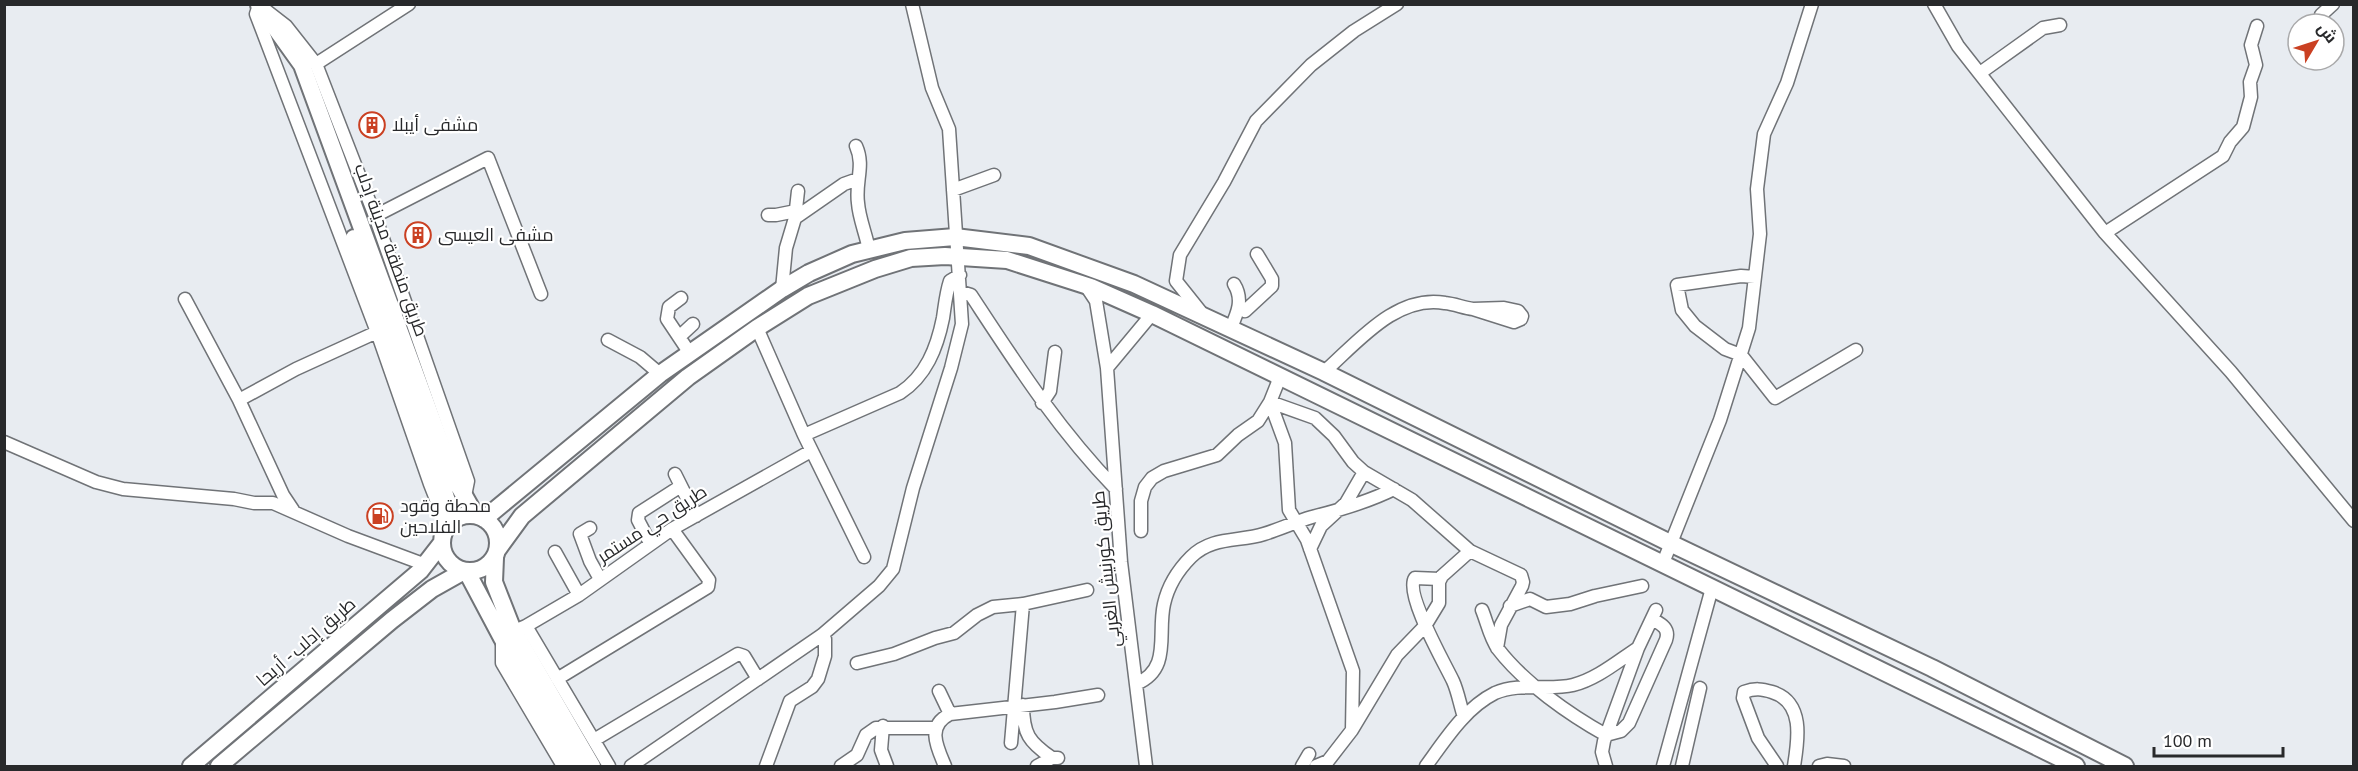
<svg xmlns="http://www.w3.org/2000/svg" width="2358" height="771" viewBox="0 0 2358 771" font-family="'PT Sans',Cairo,sans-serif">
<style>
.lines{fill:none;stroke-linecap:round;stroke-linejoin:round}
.minor-casing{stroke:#707377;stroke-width:15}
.major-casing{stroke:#707377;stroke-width:20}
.minor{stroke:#fff;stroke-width:12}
.major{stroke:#fff;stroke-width:16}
.labels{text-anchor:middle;stroke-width:4.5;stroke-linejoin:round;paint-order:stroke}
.poi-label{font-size:18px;fill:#28292b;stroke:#fff;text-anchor:start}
.street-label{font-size:18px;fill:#28292b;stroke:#fff}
</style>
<rect width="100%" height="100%" fill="#e8ecf1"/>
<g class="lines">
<g class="minor-casing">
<path id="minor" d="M1934,4L1958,46L2105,233L2231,372L2354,521
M2321,15L2333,4
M316,64L409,4
M1980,73L2043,28L2060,25
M856,146C865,166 855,181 858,203C859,218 866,234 869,250
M953,190L994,175
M768,215H776L796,211
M375,216L488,158L541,294
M795,218L844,184L858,179
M2105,233L2223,156L2230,142L2243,127L2251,97L2250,82L2256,65L2251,45L2257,26
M1755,277L1741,276L1677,285L1682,310L1695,326L1725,349L1741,355L1775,398L1856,350
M1086,286L1096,301L1107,368L1121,562L1146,766
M782,289L786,248L795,218L798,191
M961,292L971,295C1017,365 1057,428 1116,489
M681,298L669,307L667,319L689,352
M185,299L239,400L283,495L293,510
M1240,307L1245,311L1272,286V279L1257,254
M1504,308L1518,311L1522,316L1521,319L1514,322L1473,309Z
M1200,311L1176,281L1180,255L1224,182L1256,121L1311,65L1354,31L1397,4
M757,328L804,435L864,557
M1230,330C1237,314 1244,300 1234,284
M679,337L693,324
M608,340L640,357L660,374
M1107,368L1152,314
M1324,372C1357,343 1396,294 1445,303C1455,304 1464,308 1473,309
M239,400L296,369L377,332
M1270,402L1315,418L1334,436L1353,462L1364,472L1412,500L1470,551L1521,575L1523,582L1522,586L1501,625L1497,648
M1270,402L1285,443L1289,510L1307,540L1353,671L1352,730
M1042,403L1050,391L1055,352
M804,435L900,393C926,376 937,348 943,318C945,305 946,293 950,281L960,275
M4,442L96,482L123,489L234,499L254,503H273L348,536L426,565
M675,474L696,516
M446,525L430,484L377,332L256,14L259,5L286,26L316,64L375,216L468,481L465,496
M590,528L580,534L590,561L600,579
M1141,531V501L1145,487L1152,478L1164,471L1217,455L1238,435L1258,421L1270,402L1280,377
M650,543L638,520L639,513L681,486
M1310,549L1321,526L1346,503L1364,472
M555,552L579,595
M1663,563L1720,420L1749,328L1760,234L1757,189L1764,134L1787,83L1812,4
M1440,579L1415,578C1404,593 1445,664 1453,681C1458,692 1460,705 1464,717
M1510,606L1530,599L1546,607L1570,604L1595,596L1642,586
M1482,610C1487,622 1490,638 1498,649C1524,683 1570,715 1606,735L1621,731L1629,723L1666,640C1670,628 1661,624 1652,619
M526,626L609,766
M514,631L526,626L579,595L672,529L811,451
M502,639V663L563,766
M857,663L894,654L935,638L954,633L977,615L993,607L1023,604L1087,590
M557,679L708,587L709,580L672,529
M1136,684C1172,669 1157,634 1164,604C1168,586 1179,569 1191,557C1212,536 1239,542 1264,534C1280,529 1295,522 1312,517C1340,510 1368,502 1394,489
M939,691L950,714
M1023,705C1023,734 1029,742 1052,758
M883,726L881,750L887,766
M594,740L738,654L744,656L758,679
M1011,743L1023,604
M631,766L822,635L879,586L893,569L913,488L951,368L962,324L949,129L932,88L912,4
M766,766L790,701L812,687L818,679L825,656V639L822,635
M841,766L857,755L866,735L876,728H935
M945,766C937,747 926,726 950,714L1055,702L1098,695
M1037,766L1052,758H1058
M1302,766L1309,754
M1316,766L1328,761L1352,730L1397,655L1425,626L1439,603V582L1442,576L1470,551
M1426,766C1445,740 1465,708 1495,693C1520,682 1548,691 1573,685C1597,679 1618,661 1638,648
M1606,766L1602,752L1604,741L1638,648L1656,610
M1663,766L1712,588
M1682,766L1700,688
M1777,766L1758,738L1743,698L1744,692C1755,688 1762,689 1772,692C1805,702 1798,741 1794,766
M1819,766L1827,764L1844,766"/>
</g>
<g class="major-casing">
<path id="major" d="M259,5L302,65L452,474L475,515
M354,238L440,479L448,504L450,522
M442 543a28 28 0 1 1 56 0a28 28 0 1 1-56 0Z
M484,519L660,374L782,289L809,273L852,254L905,241L955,237L1029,246L1134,284L1324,372L1672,544L1932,668L2125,766
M498,549L522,516L688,377L757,328L808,296L875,269L911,258L945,256L1007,260L1091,287L1152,314L2076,766
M495,558L494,582L512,628L592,766
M467,572L502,638L576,766
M191,766L420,571L441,544
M219,766L392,620L432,589L464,571"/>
</g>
<use href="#minor" class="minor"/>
<use href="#major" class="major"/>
</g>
<defs>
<g id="building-ring" transform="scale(1.35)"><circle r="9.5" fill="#fff" stroke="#ca4022" stroke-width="1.5"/><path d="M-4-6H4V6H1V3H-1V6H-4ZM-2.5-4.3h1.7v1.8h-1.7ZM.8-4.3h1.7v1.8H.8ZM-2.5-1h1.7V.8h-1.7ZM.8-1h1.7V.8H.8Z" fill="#ca4022"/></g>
<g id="fuel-ring" transform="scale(1.35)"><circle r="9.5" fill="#fff" stroke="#ca4022" stroke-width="1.5"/><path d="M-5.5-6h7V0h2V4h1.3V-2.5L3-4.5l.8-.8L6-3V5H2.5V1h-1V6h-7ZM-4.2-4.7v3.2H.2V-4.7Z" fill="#ca4022"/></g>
</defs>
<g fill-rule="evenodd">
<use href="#building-ring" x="372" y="125"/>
<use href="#building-ring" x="418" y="235"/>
<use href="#fuel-ring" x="380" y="516"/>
</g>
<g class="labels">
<g class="poi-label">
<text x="392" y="131">مشفى أيبلا</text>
<text x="438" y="241">مشفى العيسى</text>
<text x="400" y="512">محطة وقود<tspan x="400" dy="21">الفلاحين</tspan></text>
</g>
<g class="street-label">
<text transform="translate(391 250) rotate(70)" y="6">طريق منطقة مدينة إدلب</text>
<text transform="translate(652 524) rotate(-33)" y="6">طريق حي مستمر</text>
<text transform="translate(1106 569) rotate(-96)" y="6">طريق كورنيش الغربي</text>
<text transform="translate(306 642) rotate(-41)" y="6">طريق إدلب - أريحا</text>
</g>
</g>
<rect width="2358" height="771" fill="none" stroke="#28292b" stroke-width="12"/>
<g transform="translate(2316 42) rotate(51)"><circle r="28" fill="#ffffff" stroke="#a9a9aa" stroke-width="1.5"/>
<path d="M0-4.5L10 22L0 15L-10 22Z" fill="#ca4022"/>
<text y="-9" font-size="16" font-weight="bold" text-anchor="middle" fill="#28292b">ش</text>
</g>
<path d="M2154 747v9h129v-9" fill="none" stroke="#28292b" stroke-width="3"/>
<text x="2163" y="747" font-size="18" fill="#28292b" stroke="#ffffff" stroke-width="4.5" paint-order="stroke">100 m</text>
</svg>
